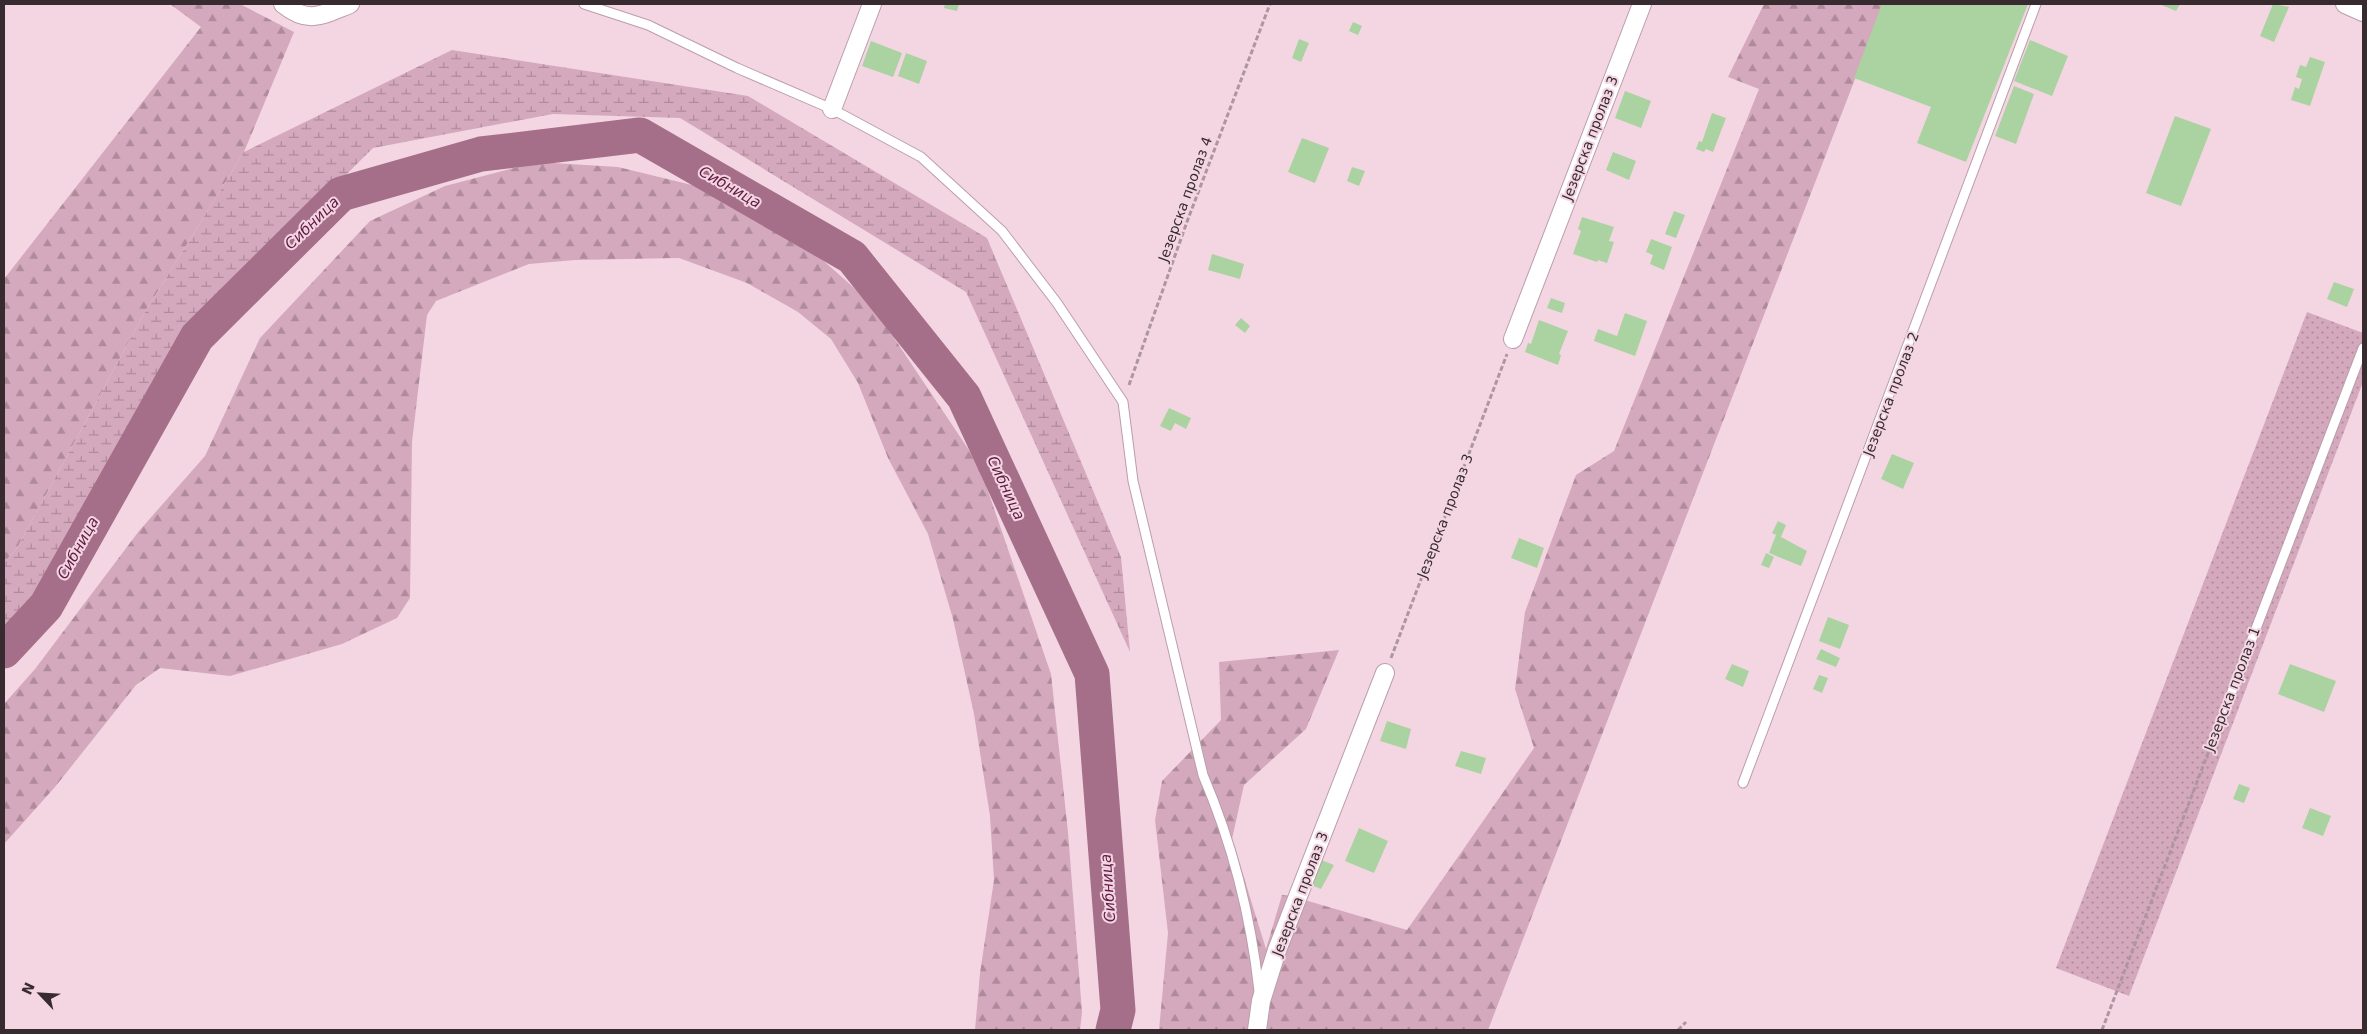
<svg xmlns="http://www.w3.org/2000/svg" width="2367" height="1034" viewBox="0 0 2367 1034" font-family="'DejaVu Sans',sans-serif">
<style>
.grass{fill:url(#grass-dots)}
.forest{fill:url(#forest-firs)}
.wetland{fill:url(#wetland-marsh)}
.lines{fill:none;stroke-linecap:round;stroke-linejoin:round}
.river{stroke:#a66f89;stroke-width:35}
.building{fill:#abd2a1}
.service-casing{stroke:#ba9eab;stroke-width:11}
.minor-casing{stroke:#ba9eab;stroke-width:20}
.path{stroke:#ae96a0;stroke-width:3;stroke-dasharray:5 2.5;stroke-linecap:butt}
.service{stroke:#fff;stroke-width:9}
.minor{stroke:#fff;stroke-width:18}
.labels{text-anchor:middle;stroke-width:4;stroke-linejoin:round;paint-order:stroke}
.street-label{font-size:14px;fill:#372b30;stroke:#f4d6e3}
.water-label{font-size:15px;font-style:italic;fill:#601b42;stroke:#f4d6e3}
</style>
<defs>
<pattern id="grass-dots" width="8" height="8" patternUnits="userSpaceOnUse" patternTransform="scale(1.25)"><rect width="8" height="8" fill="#d5a9bd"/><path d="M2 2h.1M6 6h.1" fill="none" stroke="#ae8a9a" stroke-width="1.8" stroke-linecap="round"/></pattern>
<pattern id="forest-firs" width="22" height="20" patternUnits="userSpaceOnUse" patternTransform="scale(1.25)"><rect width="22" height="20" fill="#d5a9bd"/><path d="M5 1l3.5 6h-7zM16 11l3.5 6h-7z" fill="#ae8a9a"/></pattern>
<pattern id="wetland-marsh" width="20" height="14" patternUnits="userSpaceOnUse" patternTransform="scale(1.25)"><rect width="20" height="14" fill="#d5a9bd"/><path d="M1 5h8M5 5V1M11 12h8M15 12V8" fill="none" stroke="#ae8a9a"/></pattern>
</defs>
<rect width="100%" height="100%" fill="#f4d6e3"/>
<path class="grass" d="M2307,312L2363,333V382L2129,996L2056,968Z"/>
<path class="forest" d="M170,4H240L294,32L244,152L145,312L17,548L4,563V279L201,27Z
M1764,4H1884L1488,1030H1159L1168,933L1155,820L1162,781L1221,720L1219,662L1339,650L1306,729L1244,785L1232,839L1266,949L1282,895L1291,896L1407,930L1534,748L1515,689L1525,612L1576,475L1614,451L1759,89L1728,77Z
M537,162L618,167L696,186L750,215L817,255L870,302L979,465L1051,674L1068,832L1082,1012L1080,1030H975L980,973L994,880L990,816L974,714L953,619L928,534L888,458L858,383L831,339L798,312L747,283L679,258L575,260L529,264L436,301L427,315L412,442L410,598L397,618L342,644L230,676L160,668L136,685L55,787L4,844V704L35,669L139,531L205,456L260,338L370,221L445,186Z"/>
<path class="wetland" d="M452,50L748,96L987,238L1121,557L1130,652L966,292L680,118L553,114L373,148L217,303L167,413L4,634V563L17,548L145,312L244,152Z"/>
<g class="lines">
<path class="river" d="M4,651L46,606L197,337L341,194L481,154L640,135L852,257L964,397L1092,674L1118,1010L1113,1030"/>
</g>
<path class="building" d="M945,4H959L957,11L944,8Z
M1882,4H2028L1966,162L1917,143L1931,107L1854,78Z
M2159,4H2180L2176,11Z
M2273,4L2289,7L2274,42L2260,36Z
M1353,22L1362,26L1358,35L1349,31Z
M1299,39L1309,43L1301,62L1292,58Z
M2030,40L2068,56L2052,96L2014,81Z
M871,41L902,53L893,77L862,66Z
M906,53L927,61L919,84L898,76Z
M2310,57L2325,62L2310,106L2291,100L2295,87L2299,89L2302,79L2296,77L2300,65L2306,67Z
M2014,86L2034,94L2016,144L1995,136Z
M1625,91L1651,101L1641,128L1615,118Z
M1712,113L1726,118L1713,152L1706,149L1704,152L1696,149L1699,141L1702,142Z
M2175,116L2211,129L2181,206L2146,193Z
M1302,138L1329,148L1315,183L1288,172Z
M1613,152L1636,161L1629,180L1606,170Z
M1352,167L1365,171L1359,186L1347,181Z
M1674,211L1685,215L1676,238L1665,234Z
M1582,217L1614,227L1609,241L1614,242L1607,263L1598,260L1597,262L1573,254L1581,231L1578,229Z
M1651,239L1672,247L1664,270L1650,264L1653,255L1646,252Z
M1212,254L1244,264L1240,279L1208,270Z
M2334,282L2354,289L2347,307L2327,299Z
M1551,298L1565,303L1562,313L1547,308Z
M1625,313L1647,321L1635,356L1594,341L1598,329L1617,336Z
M1241,318L1250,326L1245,333L1235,325Z
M1539,320L1568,331L1559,354L1561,355L1558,365L1525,352L1528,343L1531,344Z
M1169,408L1191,418L1186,429L1175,423L1171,431L1160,426Z
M1892,454L1914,463L1903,489L1881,479Z
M1778,521L1786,525L1781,537L1807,551L1801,566L1769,553L1776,535L1772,533Z
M1519,538L1544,548L1537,568L1511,558Z
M1766,553L1774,557L1769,568L1761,565Z
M1828,617L1849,625L1840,649L1819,641Z
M1821,649L1840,658L1836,667L1816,659Z
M1732,664L1749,671L1743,687L1725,679Z
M2290,664L2336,681L2324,712L2278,694Z
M1819,675L1828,678L1822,693L1813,689Z
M1387,721L1411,729L1406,749L1380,741Z
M1461,751L1486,758L1481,774L1455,766Z
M2239,784L2250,788L2244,803L2233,799Z
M2310,808L2331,816L2323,836L2302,828Z
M1359,828L1388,841L1374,873L1345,861Z
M1316,858L1334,865L1321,889L1311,885Z"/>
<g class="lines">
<g class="service-casing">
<path id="service" d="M584,4L648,25L737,68L832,109L921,157L1002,231L1057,303L1123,402L1133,481L1203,775C1232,843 1251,917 1259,991
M2215,736L2363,348
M1743,783L2036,4"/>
</g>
<g class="minor-casing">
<path id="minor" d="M283,4C309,25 322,15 350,4
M2345,4L2363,12
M832,109L872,4
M1513,339L1642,4
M1257,1030L1261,1001L1277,950L1385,673"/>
</g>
<path class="path" d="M1129,385L1188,219L1270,4
M1391,658L1507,354
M1678,1030L1686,1022
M2102,1030L2210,748"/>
<use href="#service" class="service"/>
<use href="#minor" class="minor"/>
</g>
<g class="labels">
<g class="street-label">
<text transform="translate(1590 138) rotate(-69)" y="5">Језерска пролаз 3</text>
<text transform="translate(1185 199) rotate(-70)" y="5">Језерска пролаз 4</text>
<text transform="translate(1891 394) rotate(-69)" y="5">Језерска пролаз 2</text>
<text transform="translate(1445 516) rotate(-69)" y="5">Језерска пролаз 3</text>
<text transform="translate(2232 689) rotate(-69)" y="5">Језерска пролаз 1</text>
<text transform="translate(1300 894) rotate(-69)" y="5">Језерска пролаз 3</text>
</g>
<g class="water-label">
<text transform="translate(730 187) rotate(30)" y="5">Сибница</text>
<text transform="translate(312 223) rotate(-44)" y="5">Сибница</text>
<text transform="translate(1006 488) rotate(65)" y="5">Сибница</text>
<text transform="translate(78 548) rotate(-61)" y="5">Сибница</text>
<text transform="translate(1108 888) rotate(-94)" y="5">Сибница</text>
</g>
</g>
<rect width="2367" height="1034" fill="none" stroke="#372b30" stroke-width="10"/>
<g transform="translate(40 994) rotate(295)" stroke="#f4d6e3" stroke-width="4" paint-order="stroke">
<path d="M0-4L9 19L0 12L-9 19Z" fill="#372b30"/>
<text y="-8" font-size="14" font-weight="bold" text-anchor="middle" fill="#372b30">N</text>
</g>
</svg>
